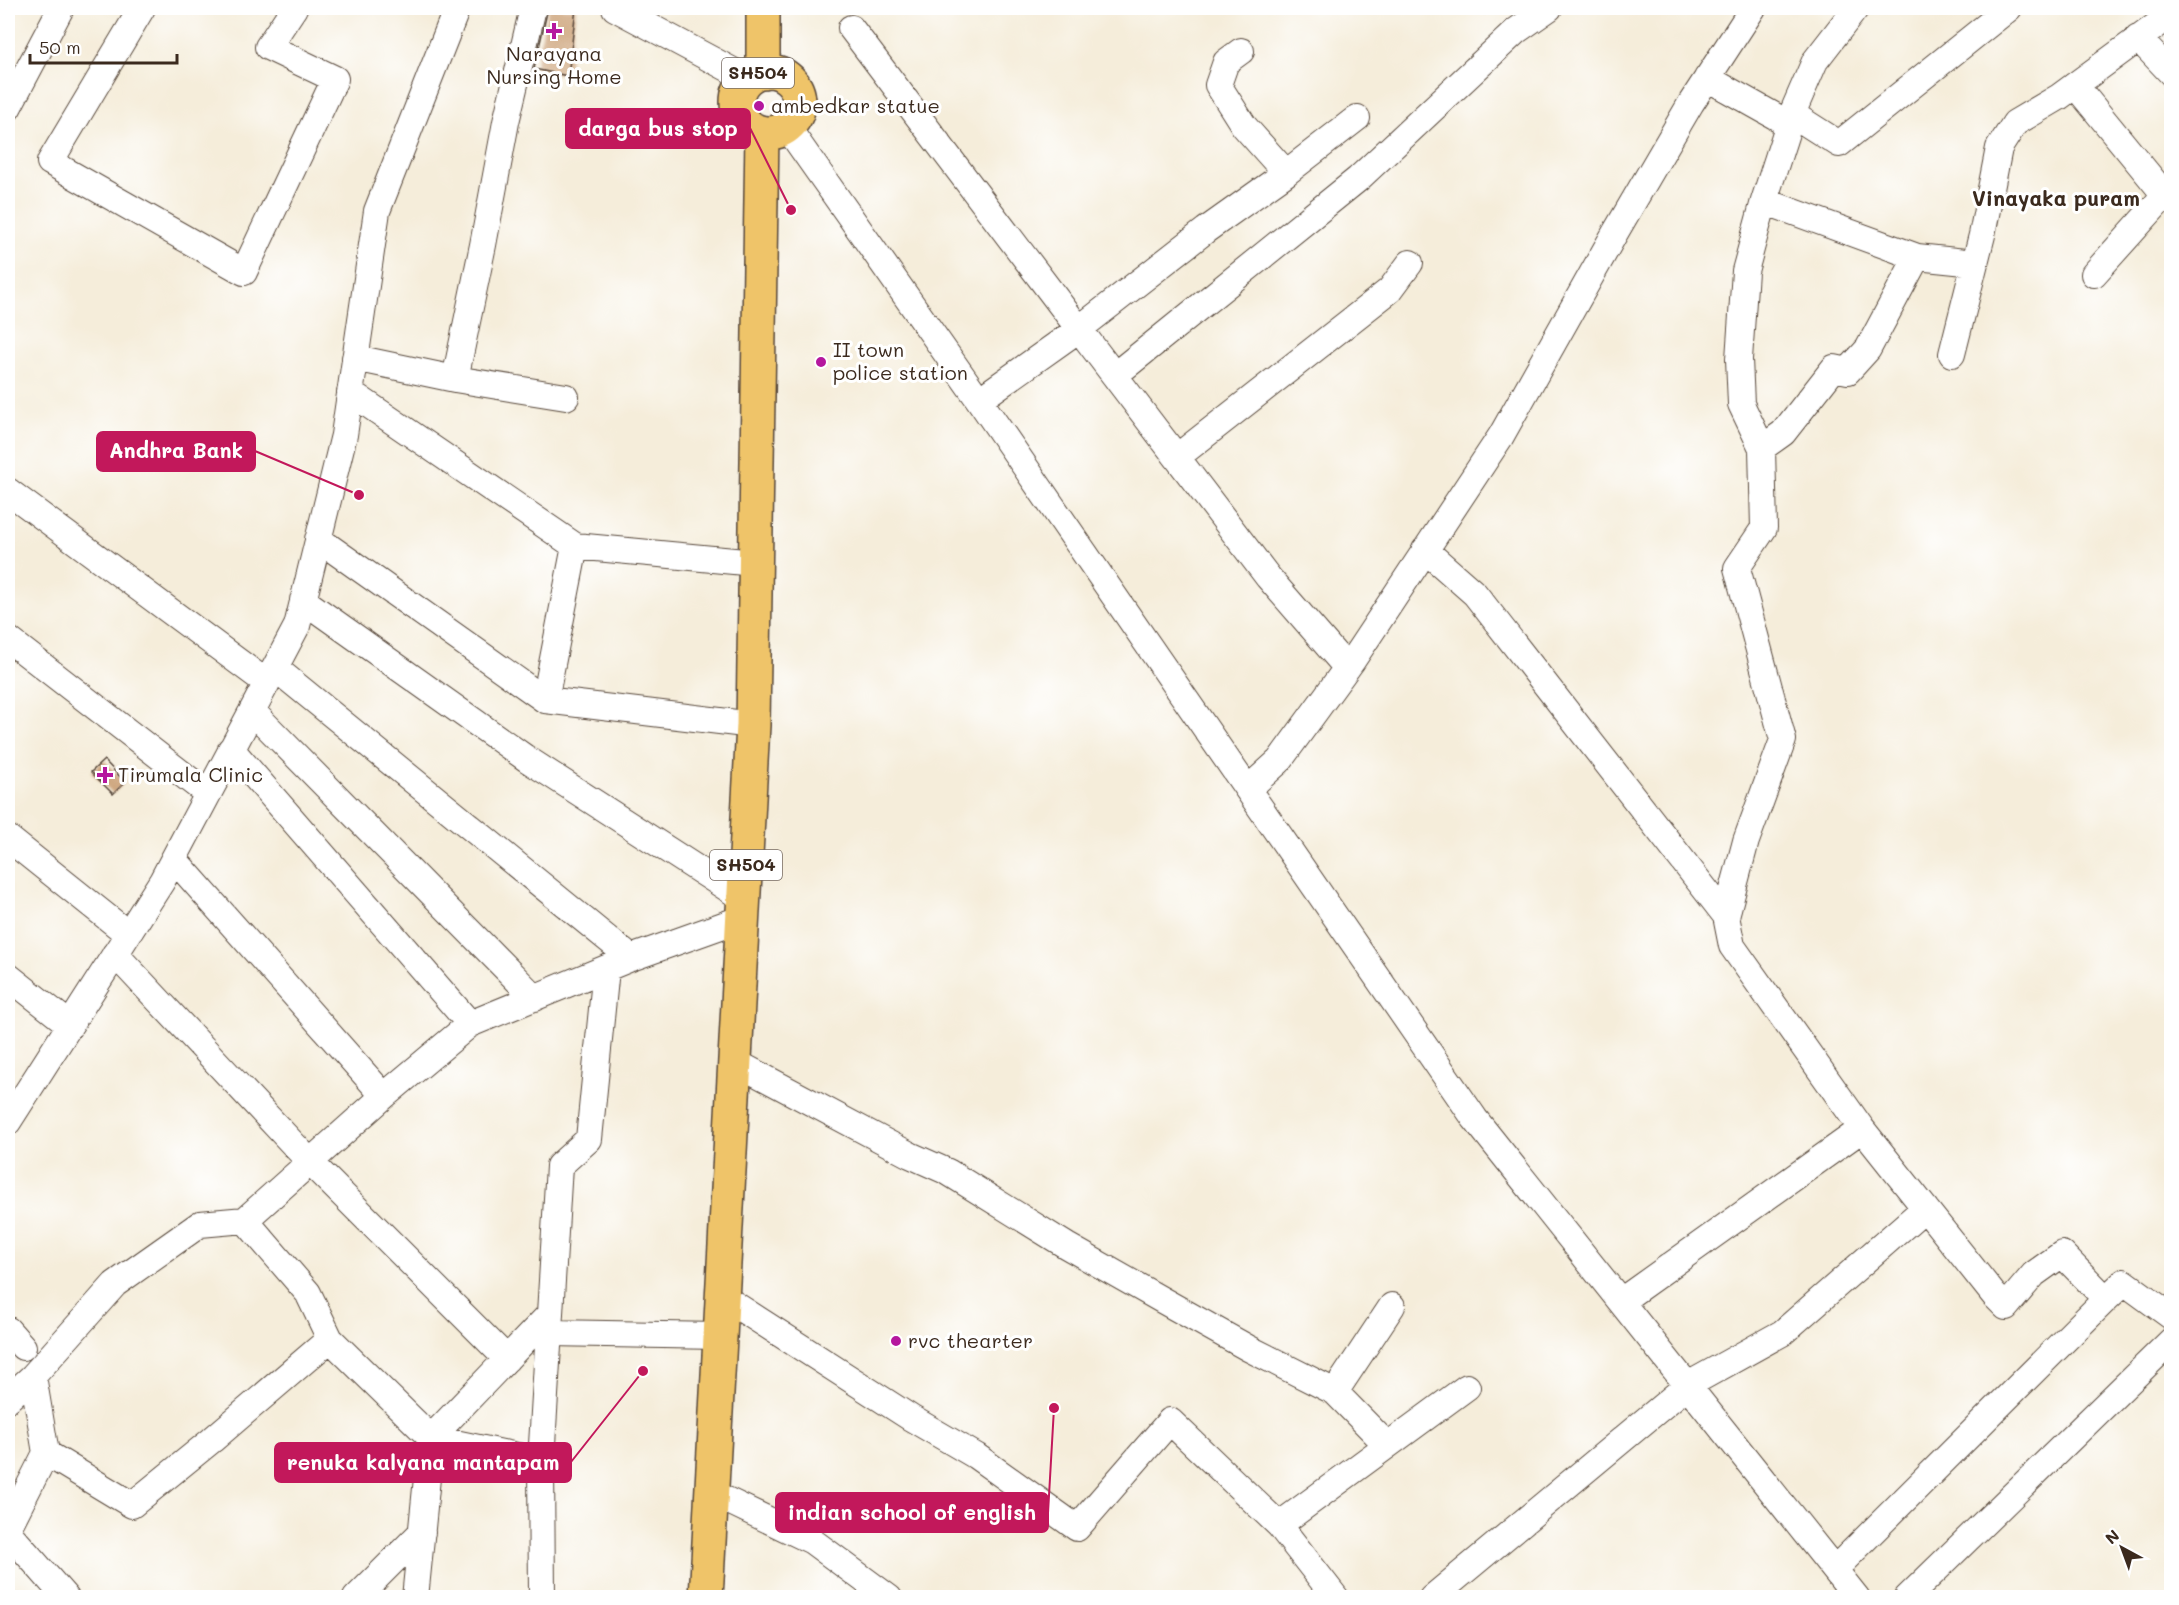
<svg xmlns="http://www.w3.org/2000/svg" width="2179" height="1605" viewBox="0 0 2179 1605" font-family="Mali,sans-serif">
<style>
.building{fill:#cfa780}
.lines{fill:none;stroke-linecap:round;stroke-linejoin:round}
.minor-casing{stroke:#57473a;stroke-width:28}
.major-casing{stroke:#57473a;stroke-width:36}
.minor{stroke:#fff;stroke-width:26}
.major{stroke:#efc469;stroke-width:33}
.poi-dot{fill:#b5179e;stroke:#fff;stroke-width:2}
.labels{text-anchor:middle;stroke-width:6;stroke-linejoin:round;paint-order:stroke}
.shield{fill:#fff;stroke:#766a62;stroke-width:1.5}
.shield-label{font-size:18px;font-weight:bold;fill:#3b2a1e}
.poi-label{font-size:20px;fill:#3b2a1e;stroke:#fff;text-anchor:start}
.neighbourhood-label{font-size:21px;font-weight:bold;fill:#3b2a1e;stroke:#fff}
.leader{fill:none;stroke:#c2185b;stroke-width:2}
.callout-dot{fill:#c2185b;stroke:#fff;stroke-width:2}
.callout{fill:#c2185b;stroke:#c2185b;stroke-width:2}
.callout-label{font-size:21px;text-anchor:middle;font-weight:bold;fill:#fff}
</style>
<rect width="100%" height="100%" fill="#fff"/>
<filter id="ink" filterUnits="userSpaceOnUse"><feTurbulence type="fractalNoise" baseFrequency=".0167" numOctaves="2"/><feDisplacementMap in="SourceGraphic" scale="12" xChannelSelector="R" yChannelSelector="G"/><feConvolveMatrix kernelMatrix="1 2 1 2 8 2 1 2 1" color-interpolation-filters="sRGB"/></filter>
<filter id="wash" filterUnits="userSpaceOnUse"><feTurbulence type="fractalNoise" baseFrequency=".008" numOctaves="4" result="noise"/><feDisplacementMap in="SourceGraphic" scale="24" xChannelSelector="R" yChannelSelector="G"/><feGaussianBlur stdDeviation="1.35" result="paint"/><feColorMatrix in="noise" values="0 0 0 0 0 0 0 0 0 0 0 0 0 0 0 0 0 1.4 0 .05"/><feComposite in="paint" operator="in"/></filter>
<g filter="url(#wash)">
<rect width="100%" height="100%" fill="#f5edda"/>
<g id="blocks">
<path class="building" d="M548,8H576L568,76L534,69Z
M104,760L125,782L113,794L91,772Z"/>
</g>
</g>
<g filter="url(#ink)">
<use href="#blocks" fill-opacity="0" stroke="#57473a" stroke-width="1.5"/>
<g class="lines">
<g class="minor-casing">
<path id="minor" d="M142,8L50,162L244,272L335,79L268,47L294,8
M615,8L748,79
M851,28L1079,329L1206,230L1286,173L1244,126L1218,85L1226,62L1241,51
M2138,38L2172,74
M1707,78L1789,124
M2075,85L2165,195L2172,190
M8,108L61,8
M1792,114L1839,144L2009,8
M787,127L979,400L1475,1119L1857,1598
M1286,173L1357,118
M1764,201L1917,257
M2094,274L2165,195
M1952,354L1982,235L1999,148L2015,123L2059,97L2172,14
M355,358L455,379L483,245L506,122L533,8
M1115,375L1358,179L1516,31L1549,8
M455,379L566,397
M350,392L575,546L545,700L753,725
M979,400L1079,329L1268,577L1347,668
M1762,448L1741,404L1739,359L1745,271L1764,201L1792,114L1815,61L1856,8
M1177,457L1390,290L1410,263
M8,491L267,683
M318,539L545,700
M575,546L755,563
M1425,550L1475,594L1726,916L1746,841L1783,740L1737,568L1764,528L1762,448L1783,433L1834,368L1848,371L1868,349L1917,257L1975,263
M303,600L527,759L744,899
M8,639L208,794
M275,668L631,958
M252,711L535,998
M231,749L470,1024L384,1096
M1248,789L1279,761L1352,661L1501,436L1615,233L1691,103L1753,8
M8,838L128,934
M174,859L384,1096L245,1220L308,1293L330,1339L431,1438L541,1461
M1726,916L1732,946L1862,1129L1994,1295L2006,1307L2034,1274L2062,1254L2106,1299L1835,1569
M115,954L310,1162L507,1359
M8,976L70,1025
M470,1024L631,958L743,918
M735,1062L910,1155L948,1172L1067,1246L1162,1300L1248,1348L1335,1392
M8,1122L162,881L297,626L344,435L377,211L457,8
M723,1297L911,1418L976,1456L1077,1528L1170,1421L1279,1525
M2106,1299L2124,1282L2172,1317
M1621,1301L1862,1129
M8,1330L23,1347
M549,1333L720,1336
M33,1376L46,1453L132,1505L212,1440L330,1339
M8,1399L33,1376L115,1284L200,1224L245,1220
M1387,1445L1335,1392L1392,1306
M712,1493L812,1541L889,1598
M8,1528L46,1453
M8,1532L66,1598
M356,1598L422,1532
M415,1598L431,1438L550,1314
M542,1598L541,1461L559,1166L589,1139L606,969
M1336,1598L1279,1525L1467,1387
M1432,1598L1688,1385L1782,1333L1925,1208
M1907,1598L2172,1340"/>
</g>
<g class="major-casing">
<path id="major" d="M737 102a31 31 0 1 1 62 0a31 31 0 1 1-62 0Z
M763,72V8
M706,1598L753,725L762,133"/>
</g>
<use href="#minor" class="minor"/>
<use href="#major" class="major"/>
</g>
</g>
<g class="poi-dot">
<path d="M551 22h6v6h6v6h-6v6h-6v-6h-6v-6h6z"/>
<circle cx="759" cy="106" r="6"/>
<circle cx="821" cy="362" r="6"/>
<path d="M102 766h6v6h6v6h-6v6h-6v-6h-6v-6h6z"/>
<circle cx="896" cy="1341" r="6"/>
</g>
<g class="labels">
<g class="shield">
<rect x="722" y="58" width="72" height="30" rx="4.5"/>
<rect x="710" y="850" width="72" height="30" rx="4.5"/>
</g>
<g class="shield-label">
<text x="758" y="79">SH504</text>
<text x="746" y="871">SH504</text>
</g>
<g class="poi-label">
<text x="554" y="61" text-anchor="middle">Narayana<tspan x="554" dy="23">Nursing Home</tspan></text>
<text x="771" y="113">ambedkar statue</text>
<text x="833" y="357">II town<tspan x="833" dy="23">police station</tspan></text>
<text x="118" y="782">Tirumala Clinic</text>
<text x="908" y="1348">rvc thearter</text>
</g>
<g class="neighbourhood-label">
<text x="2056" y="206">Vinayaka puram</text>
</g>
</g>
<path class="leader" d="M791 210L750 128M359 495L255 451M643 1371L571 1462M1054 1408L1048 1513"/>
<g class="callout-dot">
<circle cx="791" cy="210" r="6"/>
<circle cx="359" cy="495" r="6"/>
<circle cx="643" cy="1371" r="6"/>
<circle cx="1054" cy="1408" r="6"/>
</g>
<g class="callout">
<rect x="566" y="109" width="184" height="39" rx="6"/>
<rect x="97" y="432" width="158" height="39" rx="6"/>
<rect x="275" y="1443" width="296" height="39" rx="6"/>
<rect x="776" y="1493" width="272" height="39" rx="6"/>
</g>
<g class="callout-label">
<text x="658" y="136">darga bus stop</text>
<text x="176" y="458">Andhra Bank</text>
<text x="423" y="1470">renuka kalyana mantapam</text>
<text x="912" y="1520">indian school of english</text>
</g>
<rect width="2179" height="1605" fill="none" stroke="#fff" stroke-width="30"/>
<g transform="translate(2122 1548) rotate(319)" stroke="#ffffff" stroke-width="4.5" paint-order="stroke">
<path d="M0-4.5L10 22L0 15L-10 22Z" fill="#3b2a1e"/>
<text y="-9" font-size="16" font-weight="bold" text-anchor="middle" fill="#3b2a1e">N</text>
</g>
<path d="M30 54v9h147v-9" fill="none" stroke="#3b2a1e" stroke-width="3"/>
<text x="39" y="54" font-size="18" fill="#3b2a1e" stroke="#ffffff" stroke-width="4.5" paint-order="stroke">50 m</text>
</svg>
